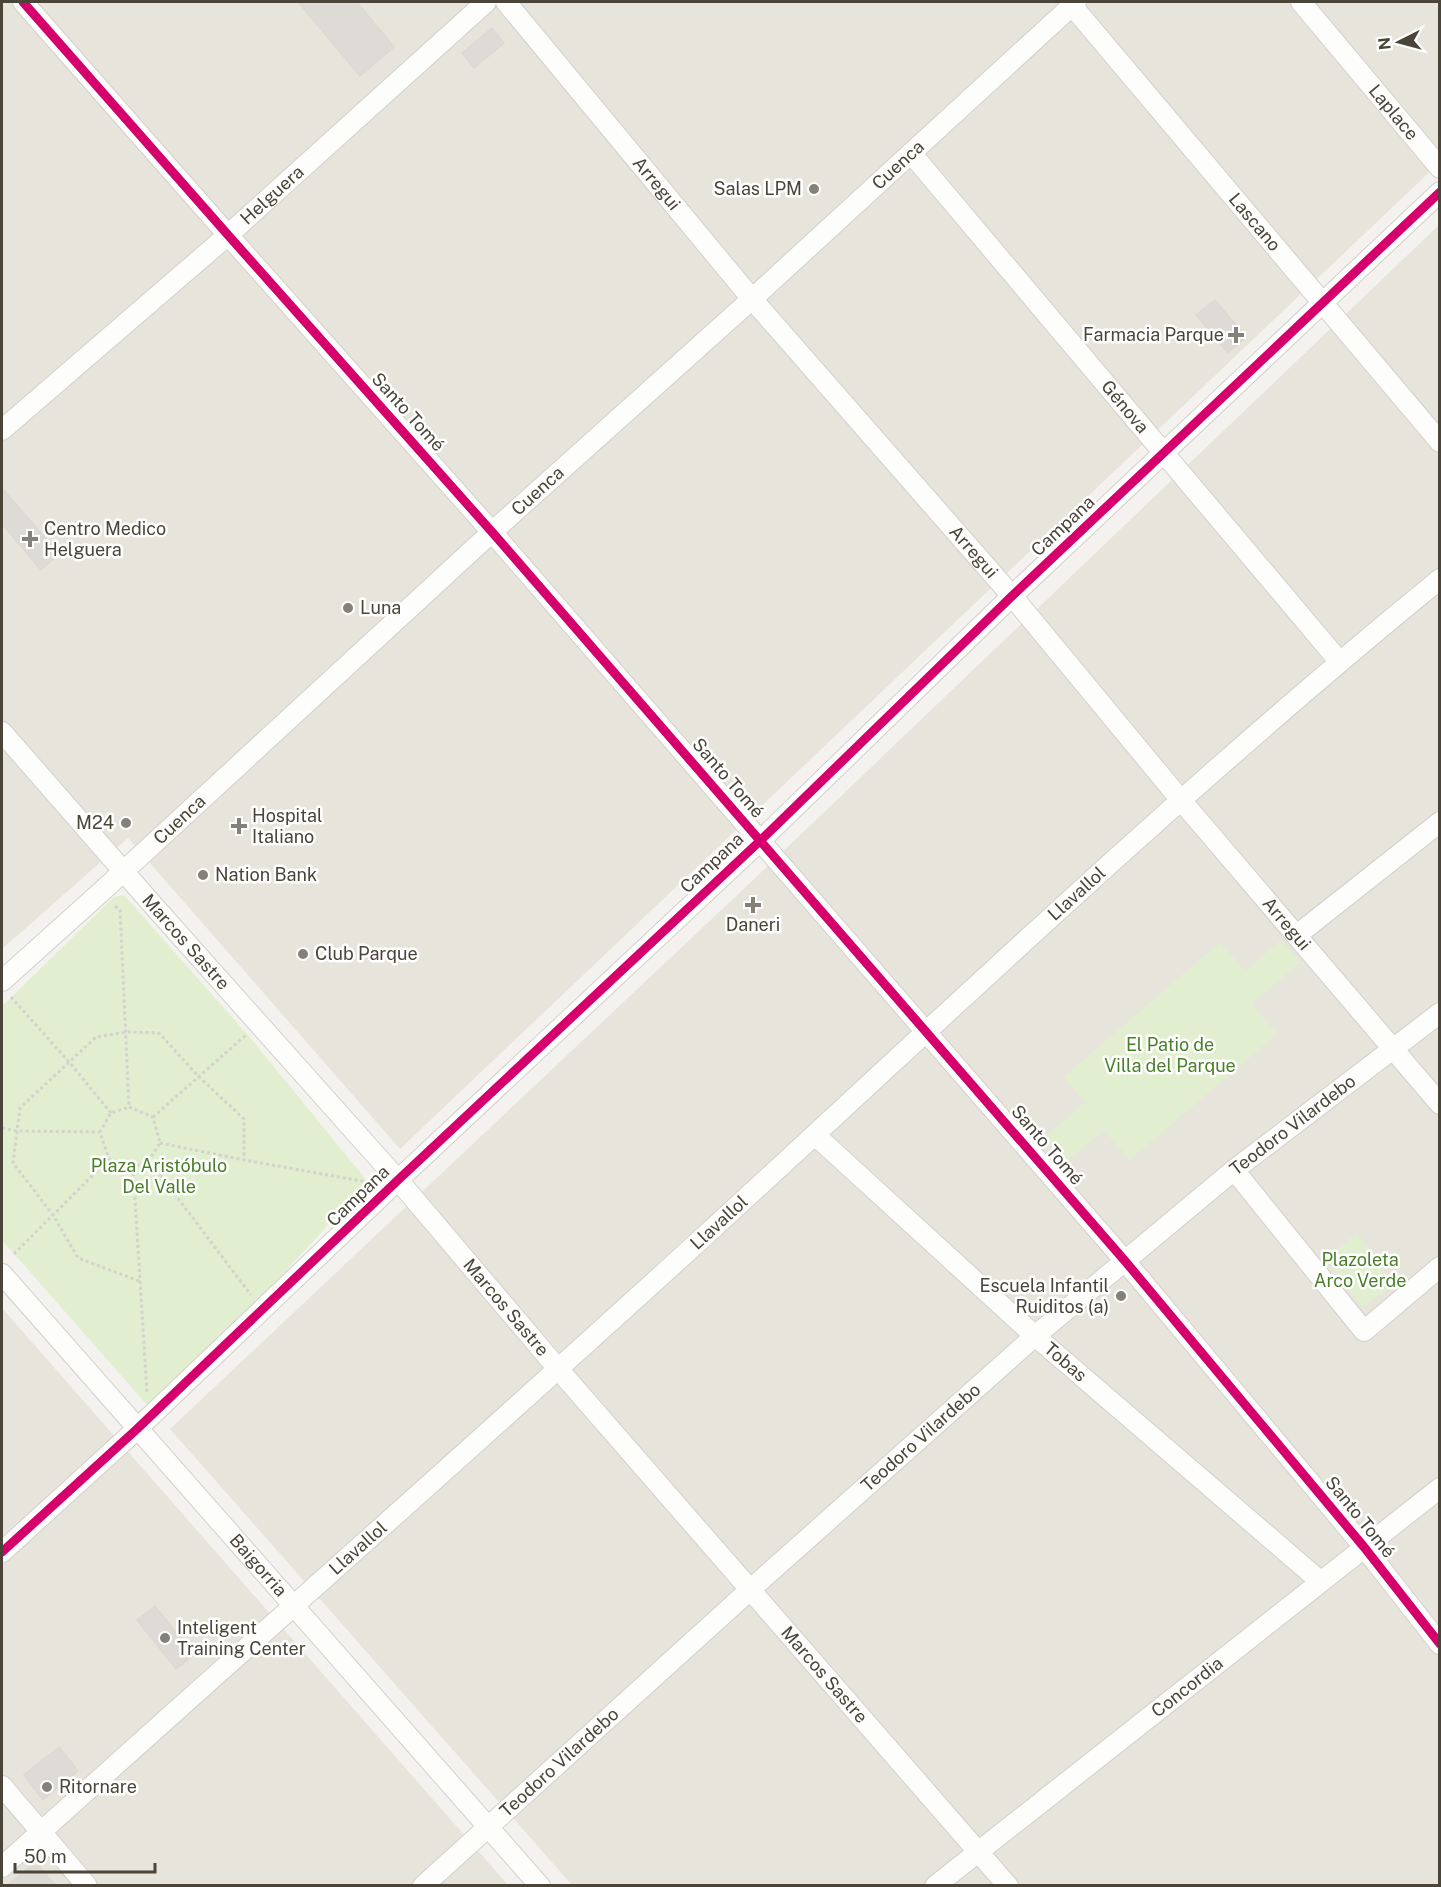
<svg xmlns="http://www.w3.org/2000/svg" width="1441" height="1887" viewBox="0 0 1441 1887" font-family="'Public Sans',sans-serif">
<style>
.residential{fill:#e7e4dc}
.green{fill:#e1eecf}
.building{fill:#dedbd6;stroke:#dcd9d4;stroke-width:1.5}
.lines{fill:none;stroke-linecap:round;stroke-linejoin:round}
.minor-casing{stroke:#d2d0cb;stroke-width:22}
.path{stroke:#d3d2cc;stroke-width:3;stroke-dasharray:3 3;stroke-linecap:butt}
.minor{stroke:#fdfdfc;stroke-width:20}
.cycleway-casing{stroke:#fff;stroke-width:13}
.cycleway{stroke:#d6006c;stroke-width:9}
.poi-dot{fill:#868178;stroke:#fff;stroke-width:2}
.labels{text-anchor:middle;stroke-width:5;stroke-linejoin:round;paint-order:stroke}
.street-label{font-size:18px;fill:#4b4439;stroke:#fff}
.poi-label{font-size:18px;fill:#4b4439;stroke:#fff;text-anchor:start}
.park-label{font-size:18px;fill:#4a7f2a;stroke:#fff}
</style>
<rect width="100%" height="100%" fill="#f4f2ee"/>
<path class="residential" d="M2,2H1439V163L400,1149L128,838L2,949Z
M1439,225V1885H572L170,1429L751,882Z
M2,1308L508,1885H2Z"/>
<path class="green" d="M124,895L247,1034L368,1182L257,1302L148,1406L2,1240V1006L114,897Z
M1281,940L1300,962L1252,1004L1277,1034L1130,1160L1104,1130L1066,1162L1045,1137L1085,1102L1064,1077L1220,942L1245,971Z
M1357,1233L1395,1283L1363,1308L1325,1258Z"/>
<path class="building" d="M298,2H357L394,47L360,76Z
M492,28L504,43L474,68L462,53Z
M1215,300L1246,337L1228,353L1196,315Z
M2,488L59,554L41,570L2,524Z
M155,1606L194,1655L176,1669L137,1620Z
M59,1747L78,1771L43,1800L24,1775Z
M39,1866L56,1886H7L29,1867Z"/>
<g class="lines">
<g class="minor-casing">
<g id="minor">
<path d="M23,2L228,235L492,532L1125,1261L1364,1547L1440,1644"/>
<path id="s1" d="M506,2L752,299L1012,596L1180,799L1440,1104"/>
<path id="s2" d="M1069,2L1440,442"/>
<path id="s3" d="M1301,2L1440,168"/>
<path id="s4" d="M911,153L1339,661"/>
<path id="s5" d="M2,430L228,235L486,2"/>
<path id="s6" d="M2,732L152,904L398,1180L559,1370L1008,1886"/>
<path d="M1297,935L1440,822"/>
<path id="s7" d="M2,981L101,892L492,532L752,299L1076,2"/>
<path id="s8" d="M815,1135L1035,1336L1320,1581"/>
<path d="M1234,1170L1364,1331L1440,1267"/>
<path id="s9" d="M2,1274L540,1886"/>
<path d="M2,1552L137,1429L398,1180L761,840L1012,596L1440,192"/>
<path d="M2,1786L87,1886"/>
<path id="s10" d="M2,1867C237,1655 475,1446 709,1232C950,1011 1186,786 1440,579"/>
<path id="s11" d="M423,1886L751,1589L1035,1336L1234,1170L1440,1013"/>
<path id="s12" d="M935,1886L1440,1488"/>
</g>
</g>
<path class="path" d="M115,906L120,910L129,1107
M11,997L70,1063L111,1113
M129,1107L153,1117L160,1143L149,1160L133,1167L109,1159L100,1132L111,1113Z
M153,1117L246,1035
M2,1128L17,1131L100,1132
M160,1143L244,1160L367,1182
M149,1160L251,1295
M133,1167L147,1393
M14,1254L109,1159
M139,1281L78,1258L53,1215L13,1163L20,1108L96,1037L127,1032L159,1033L199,1077L244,1119V1160"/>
<use href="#minor" class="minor"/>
<g class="cycleway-casing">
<path id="cycleway" d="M23,2L228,235L492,532L1125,1261L1364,1547L1440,1644
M2,1552L137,1429L398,1180L761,840L1012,596L1440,192"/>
</g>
<use href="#cycleway" class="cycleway"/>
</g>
<g class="poi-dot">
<circle cx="814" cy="189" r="6"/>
<path d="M1233 326h6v6h6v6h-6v6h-6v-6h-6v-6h6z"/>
<path d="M27 530h6v6h6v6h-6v6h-6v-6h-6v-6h6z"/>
<circle cx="348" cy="608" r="6"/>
<circle cx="126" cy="823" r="6"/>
<path d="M236 817h6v6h6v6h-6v6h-6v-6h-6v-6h6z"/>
<circle cx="203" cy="875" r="6"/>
<path d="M750 896h6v6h6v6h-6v6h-6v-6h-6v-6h6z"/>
<circle cx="303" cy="954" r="6"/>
<circle cx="1121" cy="1296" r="6"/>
<circle cx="165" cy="1638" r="6"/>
<circle cx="47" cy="1787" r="6"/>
</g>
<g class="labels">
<g class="street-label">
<text dy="6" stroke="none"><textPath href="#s3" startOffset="144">Laplace</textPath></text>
<text dy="6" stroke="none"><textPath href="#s7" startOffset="1212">Cuenca</textPath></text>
<text dy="6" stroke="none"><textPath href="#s1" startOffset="236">Arregui</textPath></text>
<text dy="6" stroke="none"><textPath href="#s5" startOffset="358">Helguera</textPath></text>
<text dy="6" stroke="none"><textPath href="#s2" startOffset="288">Lascano</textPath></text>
<text dy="6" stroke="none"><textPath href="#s4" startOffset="332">Génova</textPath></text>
<text transform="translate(408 412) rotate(48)" y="6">Santo Tomé</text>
<text dy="6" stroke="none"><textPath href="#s7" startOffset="726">Cuenca</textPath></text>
<text transform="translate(1063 526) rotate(-43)" y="6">Campana</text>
<text dy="6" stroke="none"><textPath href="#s1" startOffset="722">Arregui</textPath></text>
<text transform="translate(728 778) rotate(49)" y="6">Santo Tomé</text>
<text dy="6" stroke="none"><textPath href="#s7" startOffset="240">Cuenca</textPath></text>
<text transform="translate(712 863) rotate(-43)" y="6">Campana</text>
<text dy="6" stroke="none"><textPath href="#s10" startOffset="1450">Llavallol</textPath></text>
<text dy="6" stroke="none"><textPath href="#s1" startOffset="1208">Arregui</textPath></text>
<text dy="6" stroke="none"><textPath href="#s6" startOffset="279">Marcos Sastre</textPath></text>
<text dy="6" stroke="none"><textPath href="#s11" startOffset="1156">Teodoro Vilardebo</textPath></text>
<text transform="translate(1047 1145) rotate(49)" y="6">Santo Tomé</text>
<text transform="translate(358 1196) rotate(-44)" y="6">Campana</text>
<text dy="6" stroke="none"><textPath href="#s10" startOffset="964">Llavallol</textPath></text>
<text dy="6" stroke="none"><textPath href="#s6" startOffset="765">Marcos Sastre</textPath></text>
<text dy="6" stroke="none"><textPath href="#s8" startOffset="338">Tobas</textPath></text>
<text dy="6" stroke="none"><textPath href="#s11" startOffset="670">Teodoro Vilardebo</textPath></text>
<text transform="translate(1360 1517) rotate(51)" y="6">Santo Tomé</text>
<text dy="6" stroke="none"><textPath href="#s10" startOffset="478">Llavallol</textPath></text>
<text dy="6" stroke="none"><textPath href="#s9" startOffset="388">Baigorria</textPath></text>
<text dy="6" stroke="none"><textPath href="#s6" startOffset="1251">Marcos Sastre</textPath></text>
<text dy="6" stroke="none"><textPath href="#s12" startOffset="321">Concordia</textPath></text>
<text dy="6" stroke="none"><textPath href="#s11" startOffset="184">Teodoro Vilardebo</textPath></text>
</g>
<g class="poi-label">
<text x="802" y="195" text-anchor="end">Salas LPM</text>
<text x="1224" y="341" text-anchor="end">Farmacia Parque</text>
<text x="44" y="535">Centro Medico<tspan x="44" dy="21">Helguera</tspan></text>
<text x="360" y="614">Luna</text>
<text x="252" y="822">Hospital<tspan x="252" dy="21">Italiano</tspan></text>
<text x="114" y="829" text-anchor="end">M24</text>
<text x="215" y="881">Nation Bank</text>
<text x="753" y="931" text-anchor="middle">Daneri</text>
<text x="315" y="960">Club Parque</text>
<text x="1109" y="1292" text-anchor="end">Escuela Infantil<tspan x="1109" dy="21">Ruiditos (a)</tspan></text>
<text x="177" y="1634">Inteligent<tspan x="177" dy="21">Training Center</tspan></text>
<text x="59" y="1793">Ritornare</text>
</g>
<g class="park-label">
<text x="1170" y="1051">El Patio de<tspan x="1170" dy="21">Villa del Parque</tspan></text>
<text x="159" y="1172">Plaza Aristóbulo<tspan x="159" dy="21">Del Valle</tspan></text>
<text x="1360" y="1266">Plazoleta<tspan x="1360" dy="21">Arco Verde</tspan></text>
</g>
</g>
<rect width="1441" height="1887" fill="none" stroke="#4b4439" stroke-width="6"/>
<g transform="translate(1399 42) rotate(264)" stroke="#ffffff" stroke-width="4.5" paint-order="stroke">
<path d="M0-4.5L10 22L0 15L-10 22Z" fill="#4b4439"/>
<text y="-9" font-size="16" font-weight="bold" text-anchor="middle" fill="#4b4439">N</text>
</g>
<path d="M15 1863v9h140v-9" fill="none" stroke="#4b4439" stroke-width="3"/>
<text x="24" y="1863" font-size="18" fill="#4b4439" stroke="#ffffff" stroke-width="4.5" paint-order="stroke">50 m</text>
</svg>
